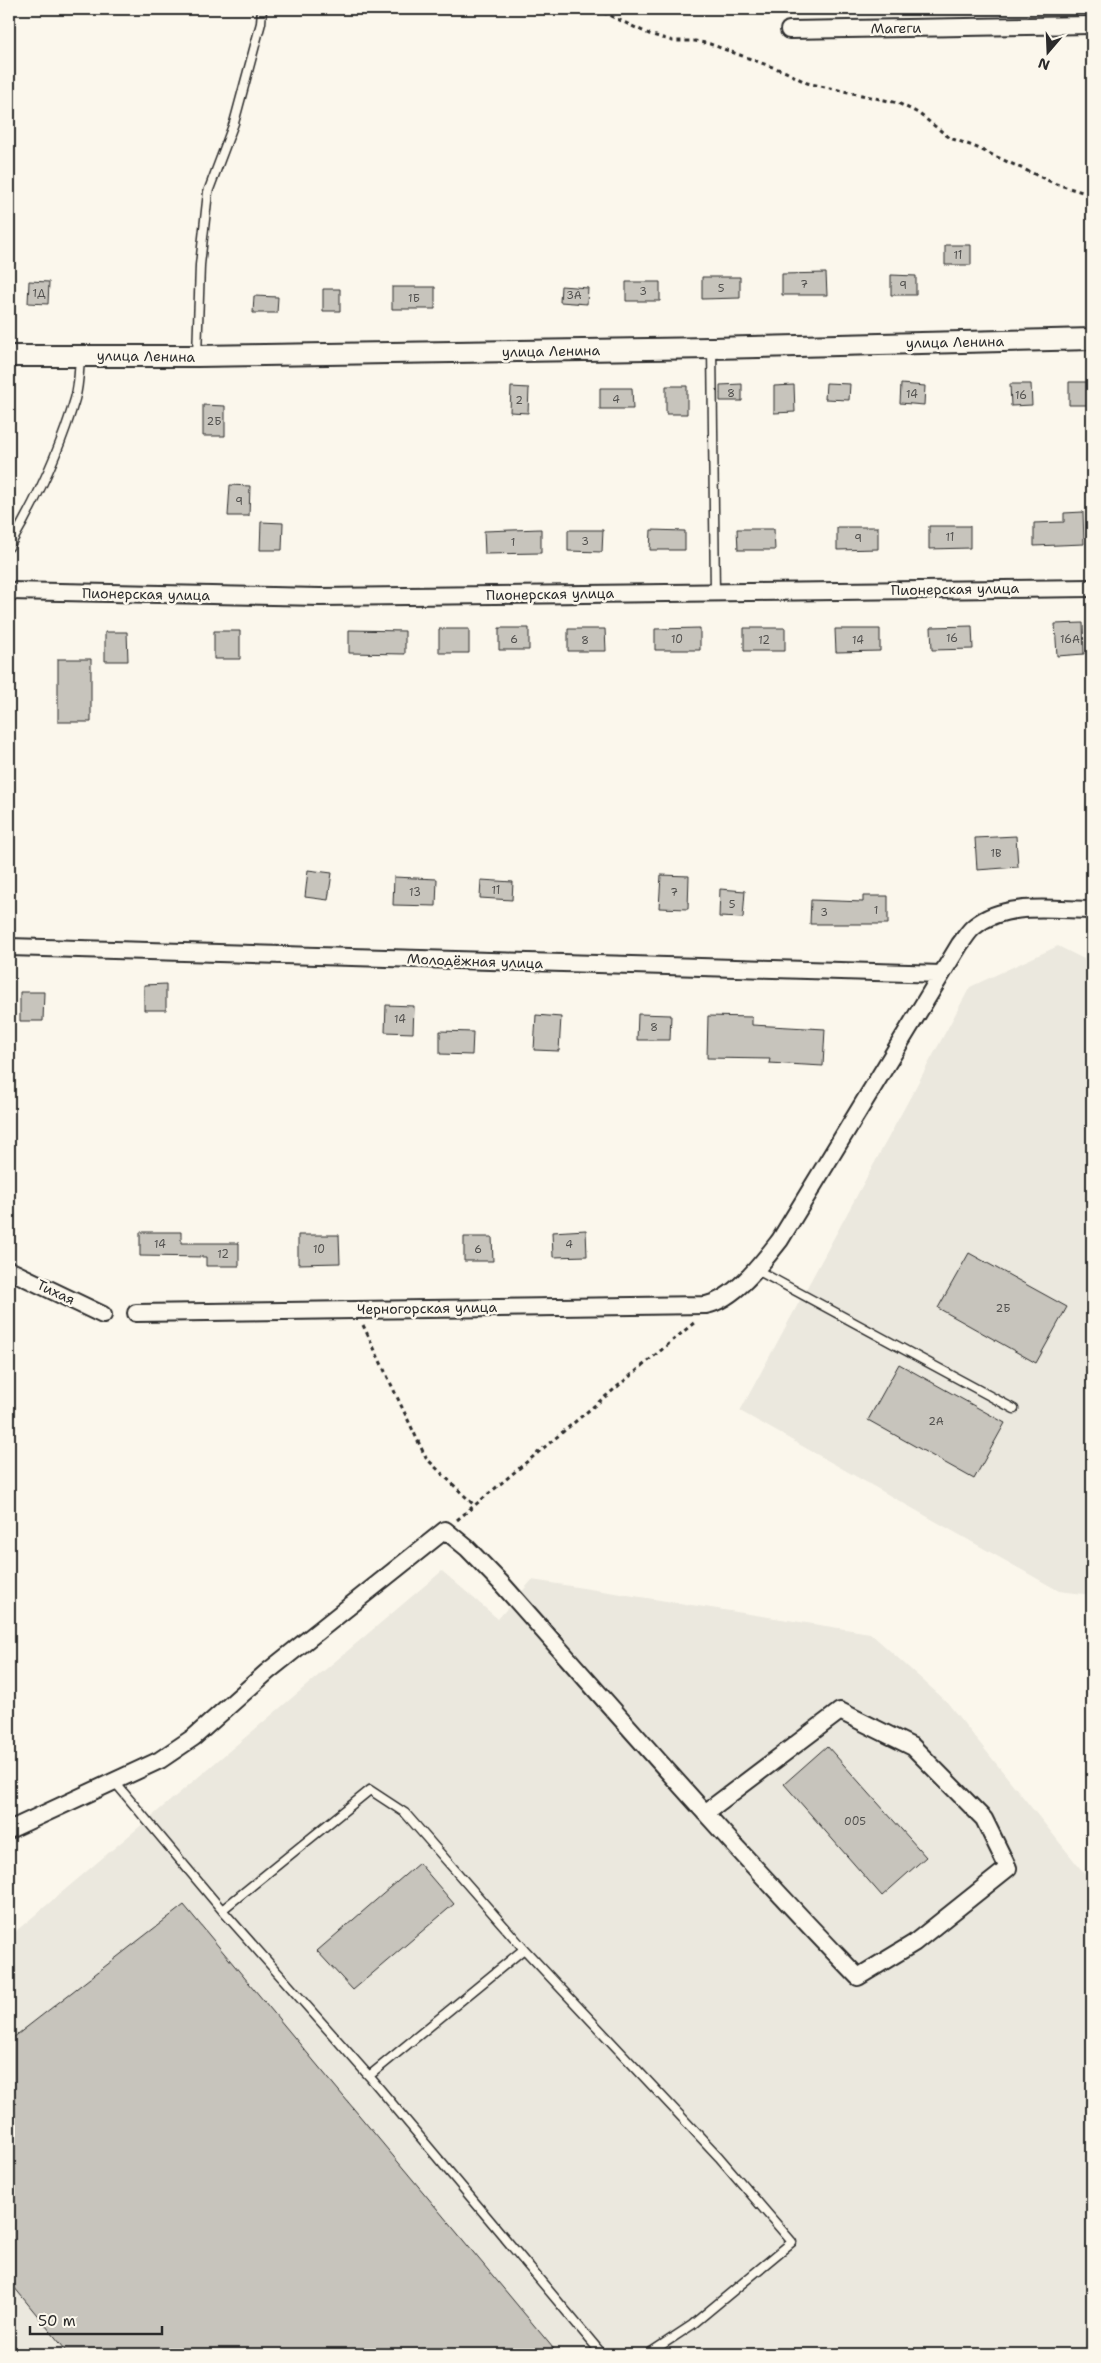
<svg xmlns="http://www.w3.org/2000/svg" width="1101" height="2363" viewBox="0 0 1101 2363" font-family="'Shantell Sans',sans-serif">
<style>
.built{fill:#ebe8de}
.building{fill:#c7c4bc;stroke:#2b2b2b}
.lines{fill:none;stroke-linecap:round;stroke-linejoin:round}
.service-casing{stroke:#2b2b2b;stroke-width:11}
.minor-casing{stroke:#2b2b2b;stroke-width:20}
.tertiary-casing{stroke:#2b2b2b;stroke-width:24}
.path{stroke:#2b2b2b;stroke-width:3;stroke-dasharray:4 4;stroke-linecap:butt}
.service{stroke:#fbf7ec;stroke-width:8}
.minor{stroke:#fbf7ec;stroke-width:16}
.tertiary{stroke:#fbf7ec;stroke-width:20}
.labels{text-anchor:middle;stroke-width:5;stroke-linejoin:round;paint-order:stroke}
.number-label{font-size:11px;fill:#52514f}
.street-label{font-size:14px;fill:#2b2b2b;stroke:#fbf7ec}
</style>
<rect width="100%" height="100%" fill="#fbf7ec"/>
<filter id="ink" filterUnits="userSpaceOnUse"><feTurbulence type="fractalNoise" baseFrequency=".02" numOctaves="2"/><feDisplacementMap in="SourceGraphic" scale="10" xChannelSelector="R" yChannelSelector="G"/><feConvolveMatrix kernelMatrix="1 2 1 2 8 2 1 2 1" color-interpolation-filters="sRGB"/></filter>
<g filter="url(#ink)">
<path class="built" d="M1058,946L1092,963V1595L1059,1591L740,1411L970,987Z
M442,1571L498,1619L532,1580L870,1633L946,1701L1092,1883V2354H9V1937Z"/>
<path class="building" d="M945,245H971V265H945Z
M826,273L827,295H782V274Z
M891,275L916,276V295H891Z
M702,277H740V298L702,299Z
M29,281L49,282L48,304L28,303Z
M626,282H660V301H626Z
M561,286L588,288L587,304L560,302Z
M392,287H435V309H392Z
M323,289H340V311H323Z
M254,296L278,297L277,313H253Z
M1069,382H1092V405H1069Z
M826,383L850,384L849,400L825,399Z
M742,384V401H720V385Z
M901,384L925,386L924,405L900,403Z
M1010,384H1031L1032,405L1011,406Z
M794,385L795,412L774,413V386Z
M666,386H687V414H666Z
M511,387L529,388L528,413L510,412Z
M600,388H632L633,409H600Z
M203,405L225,406V436H203Z
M230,485L250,486L249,516H228Z
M1083,512L1084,544L1034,546V523L1064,522V513Z
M261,522L283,523L282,550H260Z
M929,526H970V548L929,549Z
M837,527H878V549L837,550Z
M541,529V553L485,554L484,531Z
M737,529H774L775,550H738Z
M568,530H603L602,552L568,551Z
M651,530L685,531V550H650Z
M1083,623L1084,654L1057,656L1055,624Z
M972,626L973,649L932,650L931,627Z
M499,628H529V650H499Z
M700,628V650H655V629Z
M744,628H785V651H744Z
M439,629H469V653H439Z
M568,629H605L606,651H568Z
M835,629H880V651L836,652Z
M349,630L405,631V654L349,653Z
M214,631H240V659H214Z
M105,632H127L128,661H105Z
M58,659H91V722H58Z
M1016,836L1018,867L977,870L975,838Z
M308,870L332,873L328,900L305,897Z
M661,875L689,876L688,909L659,908Z
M394,877L437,879L436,906L393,905Z
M481,880L513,882L512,900L480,898Z
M720,889L745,891L743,918L719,917Z
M863,896H888V924H810L811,900L863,902Z
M166,984V1010H144V985Z
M20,992H44L43,1021H20Z
M386,1005L414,1006L413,1033L385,1032Z
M638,1014L671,1015L670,1040H637Z
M536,1015L561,1017L559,1051L534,1050Z
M708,1016L752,1017V1025L825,1029L823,1066L769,1063L770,1059L707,1058Z
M440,1031L473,1032L472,1055L440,1054Z
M586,1230L587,1256L553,1257L552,1232Z
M140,1232H181V1243H239V1266H206V1257L140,1256Z
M298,1235H339L340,1263L298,1264Z
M464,1237H492L493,1261H464Z
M969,1253L1067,1307L1036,1363L938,1308Z
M899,1364L1005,1423L974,1479L868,1420Z
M827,1746L926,1857L882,1896L784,1784Z
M419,1863L454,1904L353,1990L317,1951Z
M184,1905L558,2354H69L9,2281V2041Z"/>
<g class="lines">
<g class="service-casing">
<path id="service" d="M712,348L715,592
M197,356L200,265L208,192L234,123L261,23L262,9
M9,547C36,501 60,450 75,399C79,386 79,370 80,357
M757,1270L1014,1409
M113,1780L222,1910L369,2076L524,1949L405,1813L370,1790L222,1910
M524,1949L719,2157L792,2242L692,2325L648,2354
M369,2076L602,2354"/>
</g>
<g class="minor-casing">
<path id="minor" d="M789,30L1092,25
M9,591L320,597L1092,588
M9,947L942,974
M9,1270L103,1315
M136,1313L706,1305C735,1299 762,1263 780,1240L960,944C965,938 969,930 975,926C1005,901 1056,910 1092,910
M9,1830L160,1760L194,1737L267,1672L445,1530L467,1548L502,1584C619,1716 735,1850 858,1977L914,1943L1008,1868L984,1819L913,1747L840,1711L705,1813"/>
</g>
<g class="tertiary-casing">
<path id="tertiary" d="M9,356H197L712,348L1092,339"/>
</g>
<path class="path" d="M596,9L649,34L673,41H695L710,44L786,72L807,83L898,103L918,113L950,138L973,146L1056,184L1092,195
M363,1325L426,1458L474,1505
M457,1520L695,1322"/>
<use href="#service" class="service"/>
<use href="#minor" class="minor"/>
<use href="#tertiary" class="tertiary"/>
</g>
</g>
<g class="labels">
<g class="number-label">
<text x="958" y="259">11</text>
<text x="804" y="288">7</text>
<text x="903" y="289">9</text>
<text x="721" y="292">5</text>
<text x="643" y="295">3</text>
<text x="39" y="297">1Д</text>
<text x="574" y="299">3А</text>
<text x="414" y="302">1Б</text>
<text x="731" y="397">8</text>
<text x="912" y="398">14</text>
<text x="1021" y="399">16</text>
<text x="616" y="403">4</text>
<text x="519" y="404">2</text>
<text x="214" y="425">2Б</text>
<text x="239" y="505">9</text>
<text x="950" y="541">11</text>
<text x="858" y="542">9</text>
<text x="585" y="545">3</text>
<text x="513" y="546">1</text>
<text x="952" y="642">16</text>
<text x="514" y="643">6</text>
<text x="677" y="643">10</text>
<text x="1070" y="643">16А</text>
<text x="585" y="644">8</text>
<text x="764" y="644">12</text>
<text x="858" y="644">14</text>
<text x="996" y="857">1В</text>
<text x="496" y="894">11</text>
<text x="415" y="896">13</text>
<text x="674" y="896">7</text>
<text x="732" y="908">5</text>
<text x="876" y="914">1</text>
<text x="824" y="916">3</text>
<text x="400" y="1023">14</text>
<text x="654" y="1031">8</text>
<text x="160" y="1248">14</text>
<text x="569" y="1248">4</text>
<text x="319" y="1253">10</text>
<text x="478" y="1253">6</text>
<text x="223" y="1258">12</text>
<text x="1003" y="1312">2Б</text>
<text x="936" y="1425">2А</text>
<text x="855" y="1825">005</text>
</g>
<g class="street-label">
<text transform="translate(896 28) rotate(-1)" y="5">Магеги</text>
<text transform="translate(955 342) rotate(-1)" y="5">улица Ленина</text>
<text transform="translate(551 351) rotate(-1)" y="5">улица Ленина</text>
<text transform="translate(146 356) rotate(1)" y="5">улица Ленина</text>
<text transform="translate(955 589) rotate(-1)" y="5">Пионерская улица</text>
<text transform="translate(146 594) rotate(1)" y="5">Пионерская улица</text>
<text transform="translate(550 594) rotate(-1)" y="5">Пионерская улица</text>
<text transform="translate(475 961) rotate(2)" y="5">Молодёжная улица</text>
<text transform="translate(56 1292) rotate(25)" y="5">Тихая</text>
<text transform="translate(427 1308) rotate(-1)" y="5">Черногорская улица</text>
</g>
</g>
<rect width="1101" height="2363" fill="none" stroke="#fbf7ec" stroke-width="30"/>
<rect x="15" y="15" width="1071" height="2333" fill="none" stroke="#2b2b2b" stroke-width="2" filter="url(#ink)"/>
<g transform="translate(1048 52) rotate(199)" stroke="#fbf7ec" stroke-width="4" paint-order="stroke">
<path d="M0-4L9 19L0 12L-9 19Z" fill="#2b2b2b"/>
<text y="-8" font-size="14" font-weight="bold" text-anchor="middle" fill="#2b2b2b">N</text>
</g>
<path d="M30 2326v8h132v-8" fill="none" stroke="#2b2b2b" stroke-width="2.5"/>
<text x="38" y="2326" font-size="15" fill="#2b2b2b" stroke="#fbf7ec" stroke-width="4" paint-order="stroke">50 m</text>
</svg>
